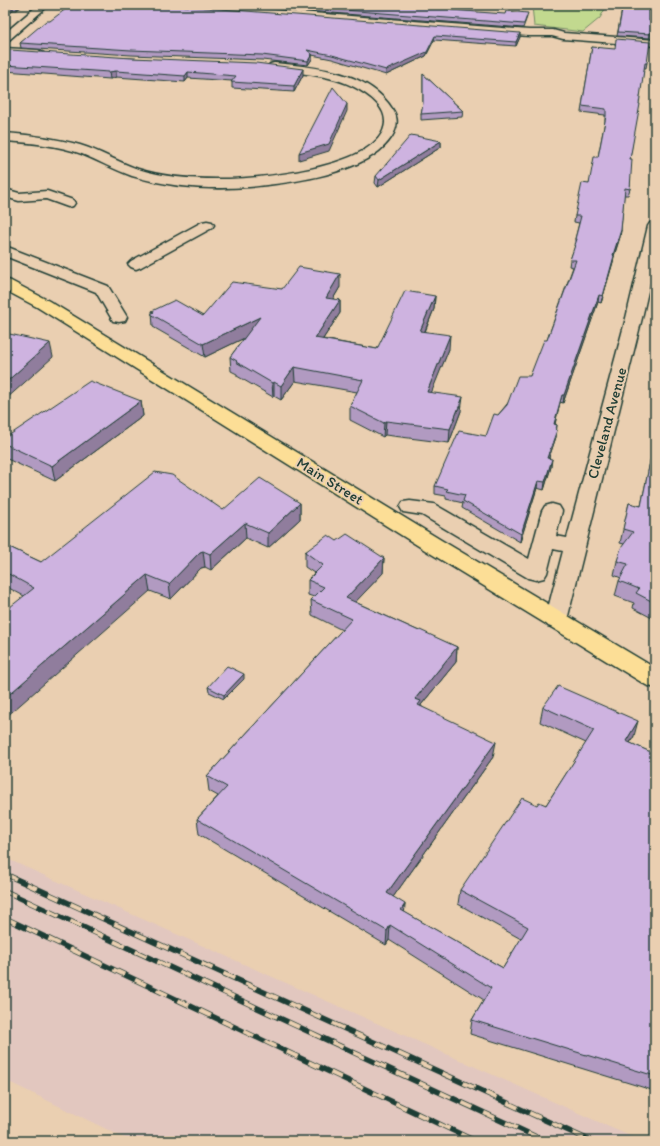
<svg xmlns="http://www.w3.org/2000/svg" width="660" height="1146" viewBox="0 0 660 1146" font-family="Itim,sans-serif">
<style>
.built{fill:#e2c7bf}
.green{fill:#c2d98f;stroke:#708b62}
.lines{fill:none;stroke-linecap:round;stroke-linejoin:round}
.minor-casing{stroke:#1f3d34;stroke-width:3}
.major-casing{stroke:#1f3d34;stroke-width:3}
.minor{fill:#eacfb1;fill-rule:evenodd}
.major{fill:#fcde96;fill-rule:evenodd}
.rail-casing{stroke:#1f3d34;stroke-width:5.5}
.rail{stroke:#eacfb1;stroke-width:4;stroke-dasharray:12;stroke-linecap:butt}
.wall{fill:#b19ac1;stroke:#1f3d34}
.shaded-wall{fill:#907d9d;stroke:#1f3d34}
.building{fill:#ceb3e0;stroke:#1f3d34}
.labels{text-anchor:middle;stroke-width:4;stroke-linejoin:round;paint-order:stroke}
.street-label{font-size:15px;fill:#1f3d34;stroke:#eacfb1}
</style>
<rect width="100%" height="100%" fill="#eacfb1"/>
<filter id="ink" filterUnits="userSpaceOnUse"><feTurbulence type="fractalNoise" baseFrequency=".025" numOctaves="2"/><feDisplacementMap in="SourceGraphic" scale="8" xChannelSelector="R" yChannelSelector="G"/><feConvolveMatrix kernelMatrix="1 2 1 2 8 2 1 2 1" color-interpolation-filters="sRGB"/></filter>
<g filter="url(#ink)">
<path class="built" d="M5,858L435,1049L641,1141H131L5,1080Z"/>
<path class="green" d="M532,5H607L600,18L583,32L534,26Z"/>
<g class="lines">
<g class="minor-casing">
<path id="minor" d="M38,5H49L9,40L5,41V33Z
M167,5H211L529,30H553L564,33L655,40V46L563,39L552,36H529L172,8Z
M5,48L38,50L44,53L38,56L5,54Z
M274,63C315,67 369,71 393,110C403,125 391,141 379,151C347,176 288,183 249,187C210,190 169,187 132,176C115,170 99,161 82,154C58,145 31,143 5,141V133C30,135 55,138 80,145C100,151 118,162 138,169C163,177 190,179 216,179C251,180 381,169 385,123C386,105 366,93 352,86C326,73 297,75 270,68L268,66L270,64Z
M5,189L19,193L47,191L73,200L75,203L73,206L68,207L46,199L19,201L5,197Z
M207,221L212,222L214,225L212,228L141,267L136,269L131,267L128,264L131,261L202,222Z
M655,222V260L642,318L567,620L564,626L556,628L548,626L545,620L563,551L553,549L547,573L544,578L536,580L528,578L422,515L403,512L400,507L403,502L410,501L434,504L529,559L542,511L545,506L552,504L559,506L562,511L556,536L567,538L626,318L648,226L650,223Z
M5,246L108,286L127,317L125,321L119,322L113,321L96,292L5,256Z"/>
</g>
<g class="major-casing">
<path id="major" d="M5,279L11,281L49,301L441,540L655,668V688L646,685L425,550L37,307L5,290Z"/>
</g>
<use href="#minor" class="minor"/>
<use href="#major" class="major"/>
<g class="rail-casing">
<path id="rail" d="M5,874L591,1141
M5,891L545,1141
M5,918L475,1141"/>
</g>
<use href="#rail" class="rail"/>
</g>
<path class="wall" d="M5,5H23L17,10H13Z
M230,5H422L453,8L452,10L527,17L523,28Z
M582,5H649V21L652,22L650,38L617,36L622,9L582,6Z
M172,6L520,37L516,46L434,40L426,56L386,75L332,59L312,55V59L308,65L262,60L131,55L21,48L20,43L50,21Z
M592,47L647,63L646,68H644L630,159V189L628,195H624L621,230L620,237L614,256L613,262L601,303L598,302L563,403L560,402L555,424L557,425L556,437L549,458L551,467L544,490L537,488L520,542L462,508L463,503L446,499V496L435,494V486L486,436L498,415L530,376L547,340L573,267L569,266L570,260L575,246H574L575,239L579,223L574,222L575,216L589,184L598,157L605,121V115L581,112Z
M5,55L132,58L303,75L294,92L232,88V81L188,78L185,82L116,77L110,79L5,71Z
M423,74L463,111L462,117L421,120V114L423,105Z
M441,141V147L378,187L375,183L376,176Z
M340,287L333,299L340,300V313L323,339L377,349L435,296L434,309L425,332L449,349L431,392L461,411L449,443L385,435L383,437L350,420V406L357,392L295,381L281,400L274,396L273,397L237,376V374L231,371L230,357L244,338L205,357L153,327L152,311L203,316L282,289Z
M141,401L143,416L55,481L5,458V438Z
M655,415V429L652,428Z
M652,452L655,453V622L652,620V618L633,608L634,603L615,596L619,581L621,578L614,575L617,561L624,544L620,543L629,503L641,506Z
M300,503V519L268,548L246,538L211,570L205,567L201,568L171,599L150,591L24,596L5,586V545L41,562L223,510Z
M337,541L384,558L383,573L355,602L419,631L457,647L456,662L421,705V706L493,757L393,897L404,912L503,968L521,939L458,904L460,890L537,805H546L586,743L540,722L543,707L634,736L630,743L655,754V1091L470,1034L472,1020L484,1000L389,940L386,945L199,834L197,819L218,796L209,791L207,776L342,630L312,615L311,600L314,597L308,595V580L314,573L305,567V552Z
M244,679L224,699L209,692L208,687Z"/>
<path class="shaded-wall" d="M18,5H23L17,10V6Z
M13,6V10L5,16V12Z
M520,33V37L516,46V42Z
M435,36L434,40L426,56L386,75V70Z
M312,54V59L308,65V61Z
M303,69V75L294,92V86Z
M116,71V77L110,79L109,72Z
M188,72V78L185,82V76Z
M347,104V111L329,151L299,160V153Z
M441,141V147L378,187L379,180Z
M621,230L620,237L612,262L613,255Z
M614,256L613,262L601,303L603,296Z
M340,274V287L326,311V298Z
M599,295L598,302L563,403L564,395Z
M435,296L434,309L419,345L420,331Z
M340,300V313L315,351V338Z
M260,317L261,330L205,357L203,344Z
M450,335L449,349L426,406L427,392Z
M50,343L53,357L5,400V383Z
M294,367L295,381L281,400V386Z
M274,382V396L273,397L272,383Z
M562,395L560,402L553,432L554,424Z
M463,397L461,411L449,443L450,429Z
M141,401L143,416L55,481L52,466Z
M386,421L385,435L383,437L384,423Z
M557,430L556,437L546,466L547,458Z
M552,459L551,467L544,490L545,482Z
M538,481L537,488L520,542L521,534Z
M300,503V519L268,548V533Z
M245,523L246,538L211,570L210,554Z
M203,551L205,567L201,568L171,599L169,584L200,552Z
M384,558L383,573L345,613L346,598Z
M147,575L150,591L5,718V698Z
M457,647L456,662L421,705L420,717L415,699Z
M244,674V679L224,699V695Z
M638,721L634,736L622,756L626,741Z
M496,742L493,757L386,907L387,893Z
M405,904L404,919L401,910Z
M390,925L389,940L386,945L387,931Z"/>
<path class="building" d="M5,5H18L17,6H13L5,12Z
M71,5H171L520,33L516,42L435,36L427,52L386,70L332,55L307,50L312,54L308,61L262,55L131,50L20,43L46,21H50Z
M280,5H420L453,8L451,10L505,14L506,11L528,13L524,24Z
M618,5H649V21L652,22L650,34L618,32L623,5Z
M616,39L650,42L647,63H645L639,104H640L630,159H632L630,189L625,188L621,230L613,255L614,256L603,296L599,295L564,395H562L554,424L557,425L556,429L557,430L547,458L552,459L545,482L538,481L521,534L463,501L465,495L446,491L448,489L435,486L459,431L486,436L494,414L498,415L507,405L518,376H530L544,340H547L576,260H570L577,239H575L581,216H575L582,183L589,184L594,157H598L606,116V109L582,106L592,47L615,49Z
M10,50L132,58L256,63L303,69L294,86L231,82L236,76L188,72L185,76L116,71L109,72L5,65V55Z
M423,74L463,111L421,114L423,103Z
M333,87L347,104L329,144L299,153Z
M411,135L441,141L379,180L376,176Z
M299,267L340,274L326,298L340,300L315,338L377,349L405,291L435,296L420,331L450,335L427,392L463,397L450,429L386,421L384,423L350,406L363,380L294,367L281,386L274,382L272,383L236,362L237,361L230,357L260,317L203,344L151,314L154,312L152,311L175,300L203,316L232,282L282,289Z
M5,333L50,343L5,383Z
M90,381L141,401L52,466L5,444V438Z
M652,452L655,453V603L636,593L639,589L619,581L628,564L617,561L621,548L633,532L623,529L629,503L641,506Z
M155,472L172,475L223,510L260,478L300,503L268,533L245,523L210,554L203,551L200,552L169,584L147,575L5,698V611L34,588L5,572V545L41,562Z
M347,534L384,558L346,598L419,631L420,630L457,647L415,699L421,701L418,705L496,742L387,893L405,904L401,910L503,968L528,927L460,890L522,798L537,805L539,802L546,805L594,730L543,707L558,686L638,721L626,741L655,754V1076L472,1020L491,988L390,925L387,931L197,819L227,787L207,776L352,619L311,600L324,587L308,580L323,565L305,552L328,535L337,541Z
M227,666L244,674L224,695L208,687Z"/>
</g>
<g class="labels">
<g class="street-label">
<text transform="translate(607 423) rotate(-75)" y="5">Cleveland Avenue</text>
<text transform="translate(330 481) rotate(32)" y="5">Main Street</text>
</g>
</g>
<rect width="660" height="1146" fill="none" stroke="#eacfb1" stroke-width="20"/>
<rect x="10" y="10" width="640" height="1126" fill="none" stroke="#1f3d34" stroke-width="1.5" filter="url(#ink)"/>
</svg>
